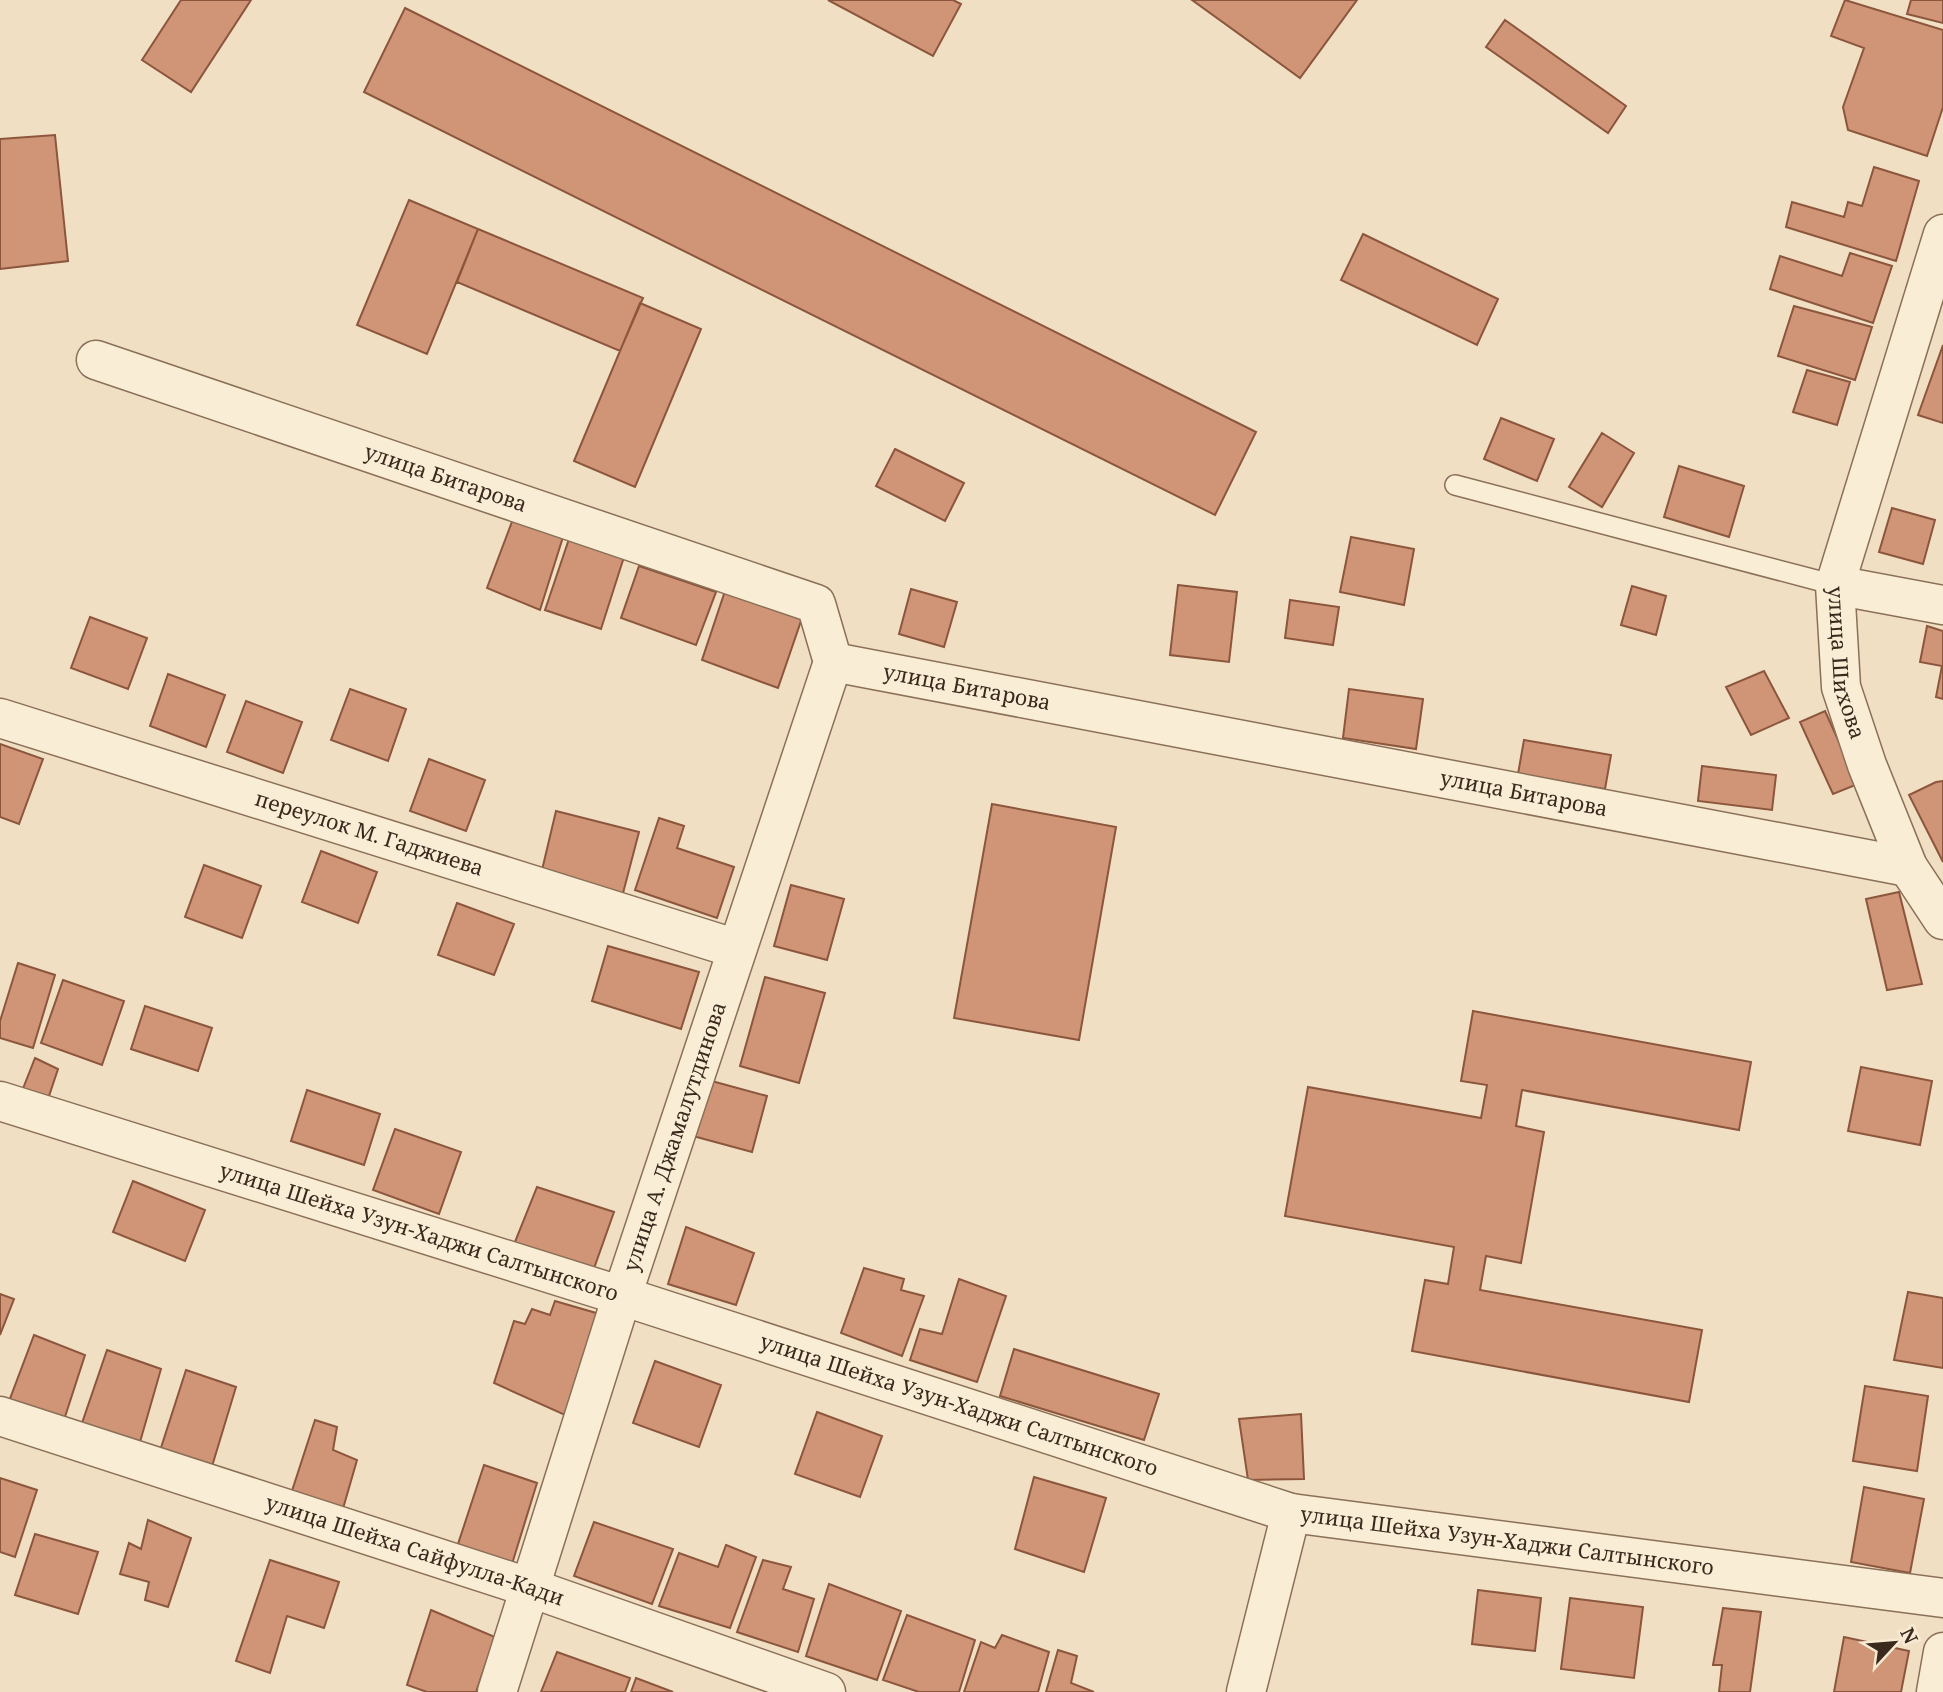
<svg xmlns="http://www.w3.org/2000/svg" width="1943" height="1692" viewBox="0 0 1943 1692" font-family="'Noto Serif',serif">
<style>
.building{fill:#d09577;stroke:#8c563d;stroke-width:2}
.lines{fill:none;stroke-linecap:round;stroke-linejoin:round}
.service-casing{stroke:#8b7058;stroke-width:22}
.minor-casing{stroke:#8b7058;stroke-width:41}
.service{stroke:#faedd6;stroke-width:19}
.minor{stroke:#faedd6;stroke-width:38}
.labels{text-anchor:middle;stroke-width:5;stroke-linejoin:round;paint-order:stroke}
.street-label{font-size:21px;fill:#3a291d;stroke:#f7ead3}
</style>
<rect width="100%" height="100%" fill="#f0dfc3"/>
<path class="building" d="M181,0H251L191,92L142,60Z
M828,0H953L961,4L933,56Z
M1192,0H1357L1300,78Z
M1845,0L1943,30V107L1927,156L1848,130L1843,107L1864,48L1831,36Z
M1911,0H1943V23L1907,14Z
M405,8L1256,432L1215,515L364,92Z
M1505,20L1626,106L1608,133L1486,47Z
M55,135L68,261L0,269V139Z
M1874,167L1919,181L1896,261L1786,227L1792,202L1844,217L1848,202L1862,206Z
M409,200L478,229L427,354L357,325Z
M478,229L643,298L620,351L457,282Z
M1363,234L1498,299L1477,345L1341,280Z
M1850,253L1892,266L1873,323L1770,289L1780,256L1842,276Z
M640,303L701,329L635,487L574,461Z
M1794,306L1872,327L1855,380L1778,356Z
M1943,345V423L1918,415Z
M1807,370L1850,382L1837,425L1793,412Z
M1501,418L1554,439L1537,481L1484,459Z
M1602,433L1634,453L1602,507L1569,487Z
M895,449L964,483L945,521L876,486Z
M1679,466L1744,486L1729,537L1664,517Z
M1892,508L1935,520L1923,564L1879,552Z
M513,519L563,537L540,610L487,588Z
M1351,537L1414,549L1404,605L1340,592Z
M569,539L624,557L601,629L545,610Z
M639,566L716,592L696,645L621,618Z
M1178,585L1237,592L1229,662L1170,655Z
M1632,586L1666,596L1656,635L1621,625Z
M911,589L957,602L944,647L899,634Z
M725,591L802,618L778,688L702,660Z
M1290,600L1339,607L1333,645L1285,638Z
M90,617L147,638L128,689L71,668Z
M1927,626L1943,631V699L1936,697L1942,666L1920,662Z
M1764,671L1789,718L1751,735L1726,687Z
M168,674L225,695L206,747L150,726Z
M350,689L406,709L388,761L331,740Z
M1349,689L1423,699L1416,749L1343,738Z
M246,701L302,722L283,773L227,752Z
M1825,711L1858,784L1833,794L1800,722Z
M1524,740L1611,755L1605,789L1518,774Z
M0,744L43,759L19,824L0,817Z
M429,759L485,780L466,831L410,811Z
M1702,766L1776,775L1772,810L1698,801Z
M1943,781V862L1909,795L1936,782Z
M992,804L1116,827L1079,1040L954,1018Z
M556,811L639,832L622,897L542,870Z
M659,818L684,826L677,848L734,867L717,918L635,890Z
M321,851L377,872L358,923L302,902Z
M204,865L261,886L242,938L185,917Z
M791,885L844,899L827,960L774,946Z
M1899,892L1922,984L1887,990L1866,899Z
M457,903L514,924L494,975L438,955Z
M608,946L699,972L681,1029L592,1001Z
M18,963L55,975L33,1048L0,1038V1021Z
M765,977L825,993L799,1083L740,1066Z
M63,980L124,1001L102,1065L41,1043Z
M145,1006L212,1028L198,1071L131,1049Z
M1473,1011L1751,1062L1739,1130L1522,1090L1516,1126L1544,1132L1521,1263L1486,1256L1480,1290L1702,1330L1689,1402L1412,1351L1425,1280L1448,1284L1454,1247L1285,1216L1308,1087L1481,1118L1487,1085L1461,1081Z
M35,1058L58,1069L48,1099L22,1091Z
M1861,1067L1932,1081L1920,1145L1848,1131Z
M708,1080L767,1096L752,1152L693,1136Z
M307,1090L380,1114L364,1165L291,1141Z
M395,1129L461,1152L439,1214L373,1190Z
M133,1181L205,1210L185,1261L113,1232Z
M537,1187L614,1212L592,1274L513,1247Z
M686,1227L754,1253L736,1305L668,1284Z
M864,1268L904,1279L901,1290L924,1296L902,1356L841,1333Z
M959,1279L1006,1296L977,1382L910,1360L920,1329L942,1334Z
M1908,1292L1943,1298V1368L1894,1360Z
M0,1294L14,1299L0,1335Z
M555,1301L603,1315L565,1415L494,1383L514,1321L525,1324L532,1309L550,1315Z
M34,1335L85,1355L63,1423L8,1404Z
M1014,1349L1159,1394L1144,1440L1000,1396Z
M107,1350L161,1369L138,1449L80,1429Z
M655,1361L721,1385L699,1447L633,1423Z
M186,1370L236,1387L210,1473L159,1454Z
M1865,1386L1928,1396L1917,1471L1853,1461Z
M817,1412L882,1436L860,1497L795,1474Z
M1301,1414L1304,1479L1248,1480L1239,1419Z
M315,1420L337,1427L333,1450L357,1460L342,1512L291,1494Z
M484,1465L537,1483L512,1564L458,1544Z
M1034,1477L1106,1498L1084,1572L1015,1549Z
M0,1478L37,1490L15,1557L0,1552Z
M1864,1487L1924,1499L1910,1573L1851,1562Z
M148,1520L191,1538L168,1607L145,1600L149,1582L120,1574L129,1543L141,1549Z
M594,1522L673,1549L652,1604L574,1576Z
M35,1534L98,1552L78,1614L15,1595Z
M726,1545L756,1557L730,1628L659,1606L679,1553L718,1567Z
M270,1560L339,1582L324,1628L287,1616L270,1673L236,1661Z
M763,1560L791,1567L783,1589L814,1599L798,1652L737,1632Z
M829,1584L901,1611L877,1680L806,1656Z
M1478,1590L1541,1598L1535,1651L1472,1644Z
M1570,1598L1643,1607L1634,1678L1561,1669Z
M1723,1608L1761,1612L1750,1692H1719L1722,1665H1713Z
M431,1610L495,1637L476,1692H427L407,1685Z
M907,1615L975,1640L959,1692H919L883,1680Z
M1002,1635L1049,1652L1038,1692H964L981,1642L995,1648Z
M1844,1637L1909,1651L1901,1692H1834Z
M1058,1650L1077,1656L1071,1683L1094,1692H1046Z
M557,1652L630,1678L625,1692H541Z
M636,1678L673,1692H631Z"/>
<g class="lines">
<g class="service-casing">
<path id="service" d="M1455,485L1835,585"/>
</g>
<g class="minor-casing">
<g id="minor">
<path id="s1" d="M1943,234L1835,585L1841,687L1867,765L1908,867L1943,920"/>
<path id="s2" d="M96,360L816,604L833,662L1908,867"/>
<path d="M1835,585L1943,605"/>
<path id="s3" d="M0,718L737,949"/>
<path id="s4" d="M0,1101L622,1296L1291,1513L1943,1598"/>
<path id="s5" d="M0,1416L531,1588L826,1692"/>
<path id="s6" d="M497,1692L622,1296L833,662"/>
<path d="M1246,1692L1291,1513"/>
<path d="M1936,1692L1943,1652"/>
</g>
</g>
<use href="#service" class="service"/>
<use href="#minor" class="minor"/>
</g>
<g class="labels">
<g class="street-label">
<text dy="7" stroke="none"><textPath href="#s2" startOffset="369">улица Битарова</textPath></text>
<text dy="7" stroke="none"><textPath href="#s1" startOffset="446">улица Шихова</textPath></text>
<text dy="7" stroke="none"><textPath href="#s2" startOffset="957">улица Битарова</textPath></text>
<text dy="7" stroke="none"><textPath href="#s2" startOffset="1524">улица Битарова</textPath></text>
<text dy="7" stroke="none"><textPath href="#s3" startOffset="387">переулок М. Гаджиева</textPath></text>
<text dy="7" stroke="none"><textPath href="#s6" startOffset="583">улица А. Джамалутдинова</textPath></text>
<text dy="7" stroke="none"><textPath href="#s4" startOffset="439">улица Шейха Узун-Хаджи Салтынского</textPath></text>
<text dy="7" stroke="none"><textPath href="#s4" startOffset="1006">улица Шейха Узун-Хаджи Салтынского</textPath></text>
<text dy="7" stroke="none"><textPath href="#s4" startOffset="1573">улица Шейха Узун-Хаджи Салтынского</textPath></text>
<text dy="7" stroke="none"><textPath href="#s5" startOffset="436">улица Шейха Сайфулла-Кади</textPath></text>
</g>
</g>
<g transform="translate(1894 1643) rotate(64)" stroke="#f7ead3" stroke-width="5" paint-order="stroke">
<path d="M0-5L12 26L0 18L-12 26Z" fill="#3a291d"/>
<text y="-10" font-size="19" font-weight="bold" text-anchor="middle" fill="#3a291d">N</text>
</g>
</svg>
